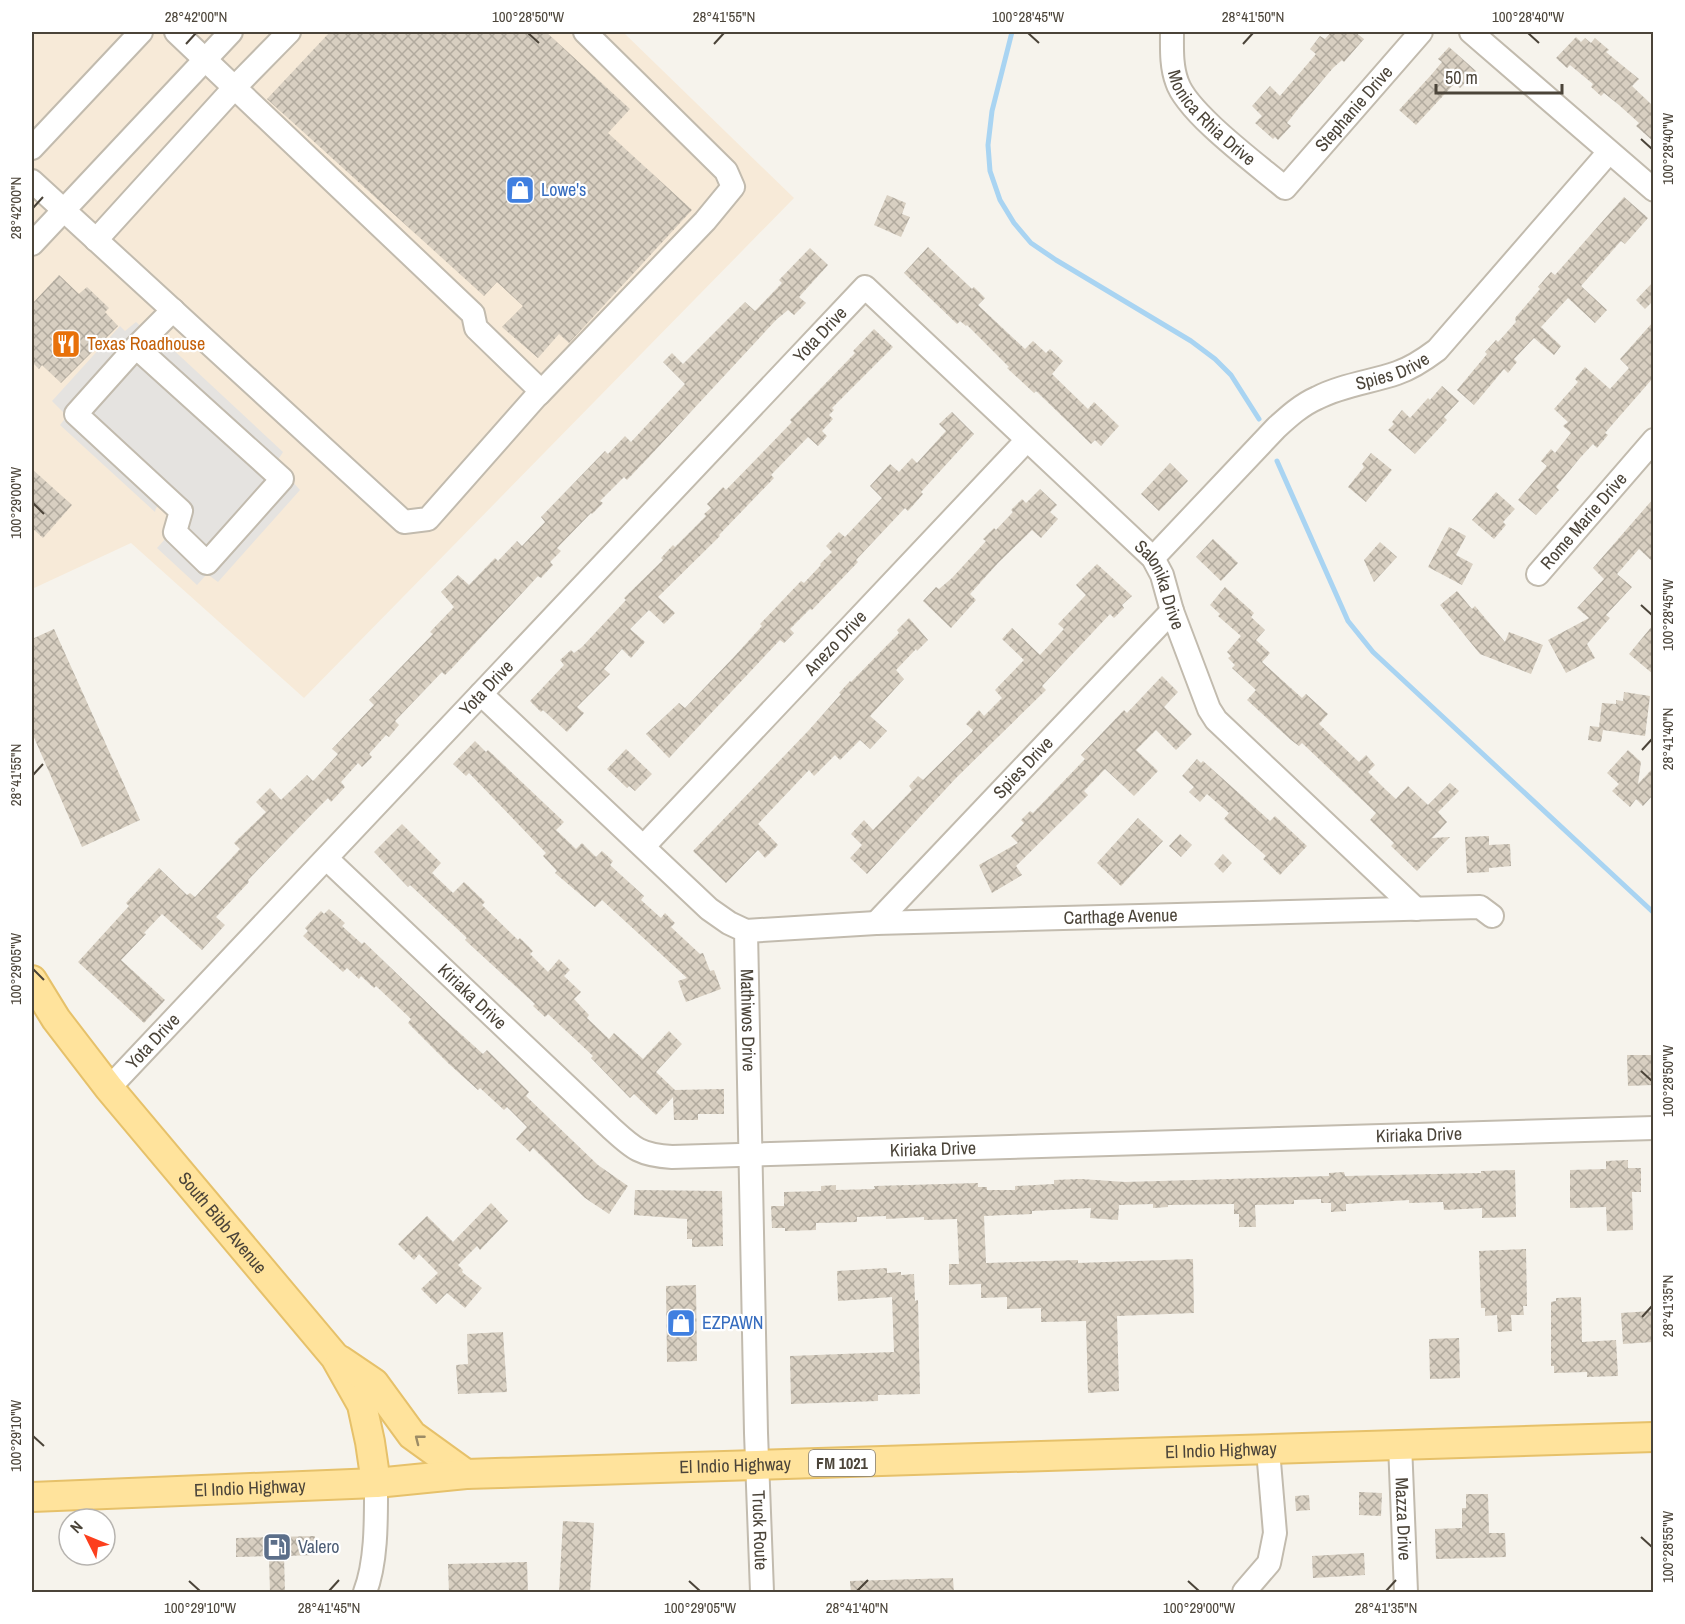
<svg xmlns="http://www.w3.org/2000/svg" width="1685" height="1624" viewBox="0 0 1685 1624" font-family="'Archivo Narrow',sans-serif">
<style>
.commercial{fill:#f7ead8}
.parking{fill:#e5e3e0}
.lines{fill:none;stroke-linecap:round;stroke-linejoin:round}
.stream{stroke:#a9d4f2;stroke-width:5}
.building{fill:url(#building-cross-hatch)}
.minor-casing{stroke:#c2bbae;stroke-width:26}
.major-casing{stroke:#e6c16a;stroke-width:32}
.minor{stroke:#fff;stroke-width:22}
.major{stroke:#ffe39c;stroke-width:28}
.oneway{stroke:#9c8c66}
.ticks{fill:none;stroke:#4b4439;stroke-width:2}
.labels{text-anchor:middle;stroke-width:4.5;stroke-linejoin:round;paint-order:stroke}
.shield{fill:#fff;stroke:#817c74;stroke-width:1.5}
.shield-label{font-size:16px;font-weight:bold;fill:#4b4439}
.street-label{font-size:18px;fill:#4b4439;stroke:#fff}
.shop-label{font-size:18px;fill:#366cbe;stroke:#fff;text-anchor:start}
.food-label{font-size:18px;fill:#c56008;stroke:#fff;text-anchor:start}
.service-label{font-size:18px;fill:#4e5e75;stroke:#fff;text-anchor:start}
.neatline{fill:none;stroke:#4b4439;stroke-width:2}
.ticks-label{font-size:15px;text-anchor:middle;fill:#4b4439}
</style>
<defs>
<pattern id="building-cross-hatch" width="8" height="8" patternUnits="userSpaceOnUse" patternTransform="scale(1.5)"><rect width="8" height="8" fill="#d8cfc1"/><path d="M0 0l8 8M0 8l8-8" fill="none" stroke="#b1aa9e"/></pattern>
</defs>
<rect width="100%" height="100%" fill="#f6f3ec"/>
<path class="commercial" d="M32,32H623L794,198L304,698L131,543L32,589Z"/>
<path class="parking" d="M136,322L155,339L151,349L157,352L166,343L283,452L276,463L300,490L218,582L207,574L197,585L157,548L167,537L171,512L161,504L156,508L155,512L60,425L64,420V413L52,401L120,326L125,331Z"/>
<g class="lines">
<path class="stream" d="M1012,32L992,111L988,145L990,171L1000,200L1014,223L1031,243L1056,260L1191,341L1215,359L1231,375L1259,419
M1277,461L1348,621L1373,652L1654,913"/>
</g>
<path class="building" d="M330,32H546L630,109L608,133L692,210L569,343L559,334L538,358L502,327L523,306L497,282L484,296L267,99Z
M1331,32H1355L1364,39L1344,62L1342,60L1333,68L1298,109L1287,123L1291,126L1278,140L1275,137L1273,139L1255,123L1262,116L1252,106L1270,86L1280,96L1316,54L1310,49L1320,36L1325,39Z
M1576,37L1581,42L1585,38L1591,43L1595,38L1609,50L1606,52L1639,79L1632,86L1653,106V141L1636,126L1639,123L1619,105L1604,93L1601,96L1591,87L1593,84L1570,65L1567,68L1556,58Z
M1449,47L1476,71L1460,88L1455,83L1416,125L1399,110L1432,74L1442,62L1438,59Z
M887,195L906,203L902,214L910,217L901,237L874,225Z
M1624,197L1648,218L1625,244L1621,241L1581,286L1607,310L1595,323L1568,298L1541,327L1561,346L1554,355L1534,338L1514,359L1517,362L1508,373L1504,369L1474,405L1457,390L1487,354L1485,352L1496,340L1498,342L1516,322L1515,318L1540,289L1538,287L1551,272L1555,275Z
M928,247L972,289L974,287L985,298L978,305L1025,349L1033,341L1046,353L1050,349L1063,361L1052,374L1088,409L1094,402L1119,426L1101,446L1095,440L1091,444L1036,391L1034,393L1007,368L1009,367L967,325L966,326L960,321L957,324L904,273Z
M810,248L828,265L799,297L806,303L794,315L788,310L776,320L648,458L627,480L624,477L600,501L603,503L592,514L591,513L557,548L561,551L550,562L553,565L541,578L538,576L455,665L445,675L442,672L395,721L399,725L389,737L386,735L369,754L372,757L362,767L358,763L341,782L345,787L331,802L328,798L316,810L248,880L249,882L216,917L225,925L202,950L162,914L144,933L146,934L121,960L165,1000L144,1023L78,962L129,906L126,903L159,868L187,895L190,893L195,897L240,849L234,843L266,812L256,802L270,788L281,800L307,775L313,781L338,754L332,749L374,705L369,700L433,634L430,632L454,607L441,592L458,575L469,585L495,558L498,561L517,541L522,546L545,522L541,517L605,451L608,454L625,436L631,442L685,384L663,362L672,353L683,364L745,302L755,311L782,283L779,280Z
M59,275L79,294L87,287L109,308L105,312L118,326L61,383L42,365L39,369L32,362V304Z
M1653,282V301L1645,309L1636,300Z
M1653,322V378L1605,433L1608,435L1597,448L1593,444L1580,458L1556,487L1559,490L1536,515L1518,500L1547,466L1541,461L1551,449L1555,453L1571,433L1563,426L1568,422L1554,409L1578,382L1575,379L1585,367L1610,389L1629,368L1620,359Z
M874,329L893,347L832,408L834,410L829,415L833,419L822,431L827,436L818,446L808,437L771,475L774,478L719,535L720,536L658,597L675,613L664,624L649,610L630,629L645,642L631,658L622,649L604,669L610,674L577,707L584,713L567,732L543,710L541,712L530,701L564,665L560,660L571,650L574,653L582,647L626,600L624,598L663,560L661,558L673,545L675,547L706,516L704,514L711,508L707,504L723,487L726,490L763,452L792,422L790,420L855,353L853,351Z
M1442,386L1459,401L1444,417L1447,420L1415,454L1388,430L1394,424L1392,422L1402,410L1410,418L1428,398L1430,400Z
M952,412L974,434L921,492L923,494L908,511L905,508L856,560L858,562L812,610L810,609L790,629L794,633L784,643L780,640L778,642L669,758L646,734L679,703L685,708L733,658L762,626L760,624L801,581L804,583L821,565L820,564L832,552L826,546L839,532L845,537L882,498L870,486L890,464L899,472L912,458L917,463L946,431L939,424Z
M1371,453L1392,470L1366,502L1348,487L1364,467L1362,464Z
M1170,463L1188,481L1159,511L1141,494Z
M32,469L72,505L43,538L32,528Z
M1040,489L1057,505L1050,512L1058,519L1041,538L1032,530L998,563L970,594L976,600L951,628L923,601L936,587L939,589L952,578L986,541L983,539L994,528L996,530L1013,512L1011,510L1022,499L1026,503Z
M1496,492L1515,509L1503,522L1506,525L1494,539L1472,520Z
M1653,499V562L1639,549L1617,574L1632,587L1606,615L1610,618L1587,644L1595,658L1566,673L1548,640L1589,618L1577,608L1604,579L1593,568Z
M1449,527L1466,536L1456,555L1473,564L1462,585L1428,567Z
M1213,539L1238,563L1221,581L1196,557Z
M1380,542L1397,557L1374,582L1364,560Z
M1097,564L1132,596L1122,605L1124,608L1114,618L1110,614L1042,686L1046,690L956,778L867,874L850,858L862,845L851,834L864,820L873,830L912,790L909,786L918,776L923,780L972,732L973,730L966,724L979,710L984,716L1002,698L995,690L1024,660L1002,639L1012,628L1040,655L1064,629L1058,624L1086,595L1076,585Z
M1225,587L1254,613L1251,617L1265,630L1256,640L1270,653L1262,662L1302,698L1306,694L1328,714L1319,724L1359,762L1366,755L1375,765L1368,772L1386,790L1396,799L1408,786L1428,805L1450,783L1459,791L1438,812L1447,822L1432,838L1450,837L1417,871L1391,846L1394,843L1370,820L1376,813L1302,743L1299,746L1291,740L1247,700L1256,690L1232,668L1235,665L1228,658L1231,656L1227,652L1241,636L1218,616L1220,614L1210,605Z
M1457,591L1472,609L1475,606L1505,642L1509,632L1543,645L1531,674L1480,654L1440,605Z
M909,618L928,640L917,651L916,649L896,670L904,679L870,716L887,731L870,749L860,740L840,760L835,755L814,776L809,770L758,824L778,845L765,858L758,850L726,883L693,851L809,730L841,694L839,693L850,681L851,682L899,633L897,630Z
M1653,625V674L1629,654Z
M54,629L140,820L82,847L32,733V639Z
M1162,676L1178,692L1164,707L1192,734L1176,750L1156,730L1136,750L1158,771L1134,796L1105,769L1084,791L1088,795L1016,866L1022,875L992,893L979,865L1018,843L1011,836L1024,823L1021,820L1030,811L1033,813L1085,759L1081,755L1124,710L1127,713Z
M1624,692L1650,696L1645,736L1603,730L1601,742L1588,740L1590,726L1599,727L1602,703L1616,704V700L1623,701Z
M475,741L486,752L488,750L564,822L556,830L576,849L582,843L596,857L602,851L613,861L610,865L644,896L641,900L661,918L665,913L675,923L671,927L700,954L703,953L710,971L714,970L721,989L686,1002L678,981L687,978L602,900L595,907L555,873L557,871L543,856L546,853L469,773L466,776L453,764Z
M626,749L652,774L635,791L629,786L627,788L607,769Z
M1628,750L1641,762L1638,784L1653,768V795L1643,806L1636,799L1630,807L1612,791L1619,784L1607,773Z
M1197,759L1201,763L1203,761L1270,821L1275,816L1307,846L1280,875L1263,859L1266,856L1224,819L1229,813L1207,794L1200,802L1189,792L1194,787L1182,776Z
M1138,818L1163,841L1121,886L1097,863Z
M402,824L441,863L432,873L453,893L464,882L485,902L482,905L518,940L520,938L533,951L530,954L548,972L559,959L570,970L564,976L581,992L574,999L589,1015L587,1018L609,1039L614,1033L643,1059L669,1031L682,1044L656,1072L675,1090L724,1089V1114H698V1120H674L673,1097L656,1115L634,1094L630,1098L591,1058L593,1056L548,1014L545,1017L533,1006L535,1004L465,940L467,938L410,885L408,887L374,852Z
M1180,834L1192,845L1181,857L1169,846Z
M1489,836V845L1510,844L1511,866L1489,868V872L1467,873L1465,837Z
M1223,854L1232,863L1223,873L1214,864Z
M329,909L345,923L342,926L362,944L364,942L443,1018L483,1054L487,1050L529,1092L526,1096L598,1165L628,1186L609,1214L585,1198L533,1148L530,1152L516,1139L527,1127L507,1107L504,1110L480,1088L478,1090L449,1064L408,1023L411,1019L376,986L374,988L361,976L359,979L347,968L343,972L303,936L308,931L305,928L321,911L324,914Z
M1627,1055H1653V1085L1628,1086Z
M1628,1160V1168H1641V1192H1632L1633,1230L1607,1231L1606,1207L1570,1208V1170L1606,1169V1161Z
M1515,1170L1516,1217L1482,1218V1208L1444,1210L1443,1202L1409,1203V1200L1346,1204V1211L1331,1212V1203H1321V1199L1294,1200V1204L1255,1205L1256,1227H1239V1214H1234V1204L1168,1205V1207L1153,1208V1204L1119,1205L1118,1220L1090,1218L1091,1208L1032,1211V1214L984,1216L986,1263L1078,1260V1263L1193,1259L1194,1313L1117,1316L1119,1391L1088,1393L1086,1321L1041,1322V1308L1007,1309V1297L981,1298V1284L949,1285V1264H959L957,1219L924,1220V1217L886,1219V1216L857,1217V1222L816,1223V1230L785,1231V1228H772L771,1206H784V1192L821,1191V1186L836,1185V1190L875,1189L874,1186L978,1183V1187H987V1190H1015V1186L1054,1184V1180L1081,1179L1125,1182L1329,1176V1173L1344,1172L1345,1176L1481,1173V1171Z
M635,1190L722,1191L723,1246L692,1247V1239H687V1219L634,1215Z
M491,1203L508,1221L480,1250L477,1246L458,1265L463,1270L462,1272L482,1288L465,1308L447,1293L436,1304L421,1289L438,1273L419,1254L414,1260L398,1244L427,1216L453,1242Z
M1526,1249L1527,1306H1523L1524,1315H1511L1512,1331L1498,1332L1497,1315L1485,1316V1308H1481L1479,1251Z
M887,1268V1273L901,1272V1275L914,1274L915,1301L918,1300L920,1394L878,1395V1401L791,1404L790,1356L894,1352L892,1297L838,1301L837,1271Z
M696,1285L697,1361L667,1362L666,1286Z
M1581,1297L1582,1342L1616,1340L1618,1376L1587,1377V1372L1554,1373V1366H1551V1302L1556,1301V1298Z
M1651,1311L1653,1342L1623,1344L1621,1313Z
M503,1332L507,1392L458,1394L456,1365L468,1364L467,1334Z
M1459,1338L1460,1378L1430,1379L1429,1339Z
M1359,1492L1382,1493L1381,1516L1359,1515Z
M1466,1494H1488L1489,1533H1505L1506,1557L1436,1559L1435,1529L1462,1528V1508H1466Z
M1309,1495L1310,1510L1296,1511L1295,1496Z
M563,1521L594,1523L590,1593H559Z
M315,1536V1555L284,1556L285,1593H270L269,1556L236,1557V1538Z
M1364,1553L1365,1575L1313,1578L1312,1556Z
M527,1562L528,1593H449L448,1564Z
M953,1578L954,1593H851L850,1581Z"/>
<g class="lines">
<g class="minor-casing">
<g id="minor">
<path id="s1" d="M1172,32C1172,48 1171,66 1177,82C1187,113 1258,165 1285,188L1421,32"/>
<path d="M1471,32L1654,190"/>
<path d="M32,148L141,32"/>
<path d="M32,181L404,522L428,519L541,391L476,328L473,314L176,32"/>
<path d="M96,240L235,87L289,32"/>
<path d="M32,244L231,32"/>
<path d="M136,347L282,479L207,563L175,532L181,511L76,414L136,347L173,310"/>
<path d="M539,394L705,221L733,187L726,171L585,32"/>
<path id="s2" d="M1153,558L1276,428C1288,417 1301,405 1317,398C1342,385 1371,382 1397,373C1412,368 1425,359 1437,350L1609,152"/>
<path id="s3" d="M1538,574L1654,440"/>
<path id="s4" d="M481,694L709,909L729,923L746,931L756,1433L762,1592"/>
<path id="s5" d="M644,846L1026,441"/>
<path id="s6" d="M327,859L610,1127C633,1148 639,1155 672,1157L1654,1128"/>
<path id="s7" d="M876,923L1172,611"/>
<path id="s8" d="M746,931L876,923L1480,907L1492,916"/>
<path id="s9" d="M109,1088L865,287L1153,558L1162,575L1172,611L1209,709L1216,720L1416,909"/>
<path id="s10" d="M1400,1444L1406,1592"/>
<path d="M365,1592C377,1561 376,1517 376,1483"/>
<path d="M1244,1592L1269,1563L1275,1533L1268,1450"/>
</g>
</g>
<g class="major-casing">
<g id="major">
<path id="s11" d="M32,980L56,1019L109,1088L335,1357L362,1405L370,1442L376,1483"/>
<path d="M340,1360L374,1383L412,1435L466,1474"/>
<path id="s12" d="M32,1497L376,1483L466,1474L1654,1437"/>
</g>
</g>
<use href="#minor" class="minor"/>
<use href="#major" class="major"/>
</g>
<defs><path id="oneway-chevron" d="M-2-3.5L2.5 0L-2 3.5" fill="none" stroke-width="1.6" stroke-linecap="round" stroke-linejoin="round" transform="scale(1.5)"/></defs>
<use class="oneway" href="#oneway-chevron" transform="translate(419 1439) rotate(-142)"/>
<path class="ticks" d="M528,33L539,43M1028,33L1039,43M1528,33L1539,43M186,44L196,33M714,44L724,33M1243,44L1253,33M1641,139L1652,149M33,208L43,197M33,503L44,514M1641,605L1652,615M1642,750L1652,739M33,775L43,764M33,969L44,980M1641,1071L1652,1081M1642,1317L1652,1306M33,1436L44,1446M1641,1537L1652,1547M189,1581L200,1591M689,1581L700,1591M1188,1581L1199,1591M329,1591L339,1580M857,1591L868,1580M1386,1591L1396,1580"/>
<defs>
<g id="shop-square" transform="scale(1.5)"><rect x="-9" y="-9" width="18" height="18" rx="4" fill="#3f7fe0" stroke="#fff"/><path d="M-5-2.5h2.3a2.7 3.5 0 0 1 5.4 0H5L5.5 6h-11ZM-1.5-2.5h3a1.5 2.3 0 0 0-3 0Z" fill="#fff"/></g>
<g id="restaurant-square" transform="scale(1.5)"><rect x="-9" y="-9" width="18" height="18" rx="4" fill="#e8710a" stroke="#fff"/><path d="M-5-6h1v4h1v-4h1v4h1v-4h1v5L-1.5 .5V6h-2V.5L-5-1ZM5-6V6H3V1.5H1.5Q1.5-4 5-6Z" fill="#fff"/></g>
<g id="fuel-square" transform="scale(1.5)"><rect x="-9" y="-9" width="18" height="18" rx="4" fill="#5c6f8a" stroke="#fff"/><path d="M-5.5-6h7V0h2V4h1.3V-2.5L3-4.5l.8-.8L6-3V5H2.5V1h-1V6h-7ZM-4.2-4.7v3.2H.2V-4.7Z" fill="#fff"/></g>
</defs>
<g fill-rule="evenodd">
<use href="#shop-square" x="520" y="190"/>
<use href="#restaurant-square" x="66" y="344"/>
<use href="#shop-square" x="681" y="1323"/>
<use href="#fuel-square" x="277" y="1547"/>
</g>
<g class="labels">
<rect class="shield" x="809" y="1450" width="66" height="26" rx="4.5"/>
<g class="shield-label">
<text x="842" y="1469">FM 1021</text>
</g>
<g class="street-label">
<text dy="6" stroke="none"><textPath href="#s1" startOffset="308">Stephanie Drive</textPath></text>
<text dy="6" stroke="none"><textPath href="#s1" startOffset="100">Monica Rhia Drive</textPath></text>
<text dy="6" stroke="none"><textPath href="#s9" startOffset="1036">Yota Drive</textPath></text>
<text dy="6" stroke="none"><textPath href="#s2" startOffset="310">Spies Drive</textPath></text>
<text dy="6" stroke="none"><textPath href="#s3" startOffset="70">Rome Marie Drive</textPath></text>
<text dy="6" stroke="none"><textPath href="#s9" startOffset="1524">Salonika Drive</textPath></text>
<text dy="6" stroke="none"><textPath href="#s5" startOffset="279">Anezo Drive</textPath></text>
<text dy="6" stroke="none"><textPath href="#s9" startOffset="550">Yota Drive</textPath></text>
<text dy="6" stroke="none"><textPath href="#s7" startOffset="214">Spies Drive</textPath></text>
<text dy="6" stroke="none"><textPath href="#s8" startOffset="375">Carthage Avenue</textPath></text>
<text dy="6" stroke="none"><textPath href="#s6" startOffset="200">Kiriaka Drive</textPath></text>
<text dy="6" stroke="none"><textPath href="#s4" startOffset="446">Mathiwos Drive</textPath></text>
<text dy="6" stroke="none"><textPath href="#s9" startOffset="64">Yota Drive</textPath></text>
<text dy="6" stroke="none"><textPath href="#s6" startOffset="1208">Kiriaka Drive</textPath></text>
<text dy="6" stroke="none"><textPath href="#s6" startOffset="722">Kiriaka Drive</textPath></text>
<text dy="6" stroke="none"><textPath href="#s11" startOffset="309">South Bibb Avenue</textPath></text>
<text dy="6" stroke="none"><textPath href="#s12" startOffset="1190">El Indio Highway</textPath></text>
<text dy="6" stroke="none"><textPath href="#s12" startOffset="704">El Indio Highway</textPath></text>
<text dy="6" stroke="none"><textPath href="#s12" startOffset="218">El Indio Highway</textPath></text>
<text dy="6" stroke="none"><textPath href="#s10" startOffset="75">Mazza Drive</textPath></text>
<text dy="6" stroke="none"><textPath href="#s4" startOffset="956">Truck Route</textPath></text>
</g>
<g class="shop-label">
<text x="541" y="196">Lowe's</text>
<text x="702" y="1329">EZPAWN</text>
</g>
<g class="food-label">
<text x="87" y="350">Texas Roadhouse</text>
</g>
<g class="service-label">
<text x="298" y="1553">Valero</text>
</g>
</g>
<rect width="1685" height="1624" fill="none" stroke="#ffffff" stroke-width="66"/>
<g transform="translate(87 1537) rotate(313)"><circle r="28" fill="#ffffff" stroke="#b7b4b0" stroke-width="1.5"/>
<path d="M0-4.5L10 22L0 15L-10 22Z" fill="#fc3f1d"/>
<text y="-9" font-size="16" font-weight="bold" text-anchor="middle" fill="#4b4439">N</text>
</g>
<path d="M1436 84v9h126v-9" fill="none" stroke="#4b4439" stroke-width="3"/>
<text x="1445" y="84" font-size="18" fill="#4b4439" stroke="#ffffff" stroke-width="4.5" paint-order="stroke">50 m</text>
<rect x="33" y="33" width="1619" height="1558" class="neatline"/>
<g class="ticks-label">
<text x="196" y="22">28°42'00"N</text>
<text x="528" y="22">100°28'50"W</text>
<text x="724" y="22">28°41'55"N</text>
<text x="1028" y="22">100°28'45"W</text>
<text x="1253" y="22">28°41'50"N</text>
<text x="1528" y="22">100°28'40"W</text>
<text transform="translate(1668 149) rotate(-90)" y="5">100°28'40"W</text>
<text transform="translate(16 208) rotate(-90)" y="5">28°42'00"N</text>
<text transform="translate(16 503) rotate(-90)" y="5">100°29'00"W</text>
<text transform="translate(1668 615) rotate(-90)" y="5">100°28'45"W</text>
<text transform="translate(1668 739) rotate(-90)" y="5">28°41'40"N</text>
<text transform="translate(16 775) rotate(-90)" y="5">28°41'55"N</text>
<text transform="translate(16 969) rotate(-90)" y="5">100°29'05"W</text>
<text transform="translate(1668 1081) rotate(-90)" y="5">100°28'50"W</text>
<text transform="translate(1668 1306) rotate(-90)" y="5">28°41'35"N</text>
<text transform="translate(16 1436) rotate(-90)" y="5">100°29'10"W</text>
<text transform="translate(1668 1547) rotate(-90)" y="5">100°28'55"W</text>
<text x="200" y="1613">100°29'10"W</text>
<text x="329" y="1613">28°41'45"N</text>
<text x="700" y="1613">100°29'05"W</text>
<text x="857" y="1613">28°41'40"N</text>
<text x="1199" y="1613">100°29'00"W</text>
<text x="1386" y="1613">28°41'35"N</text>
</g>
</svg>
